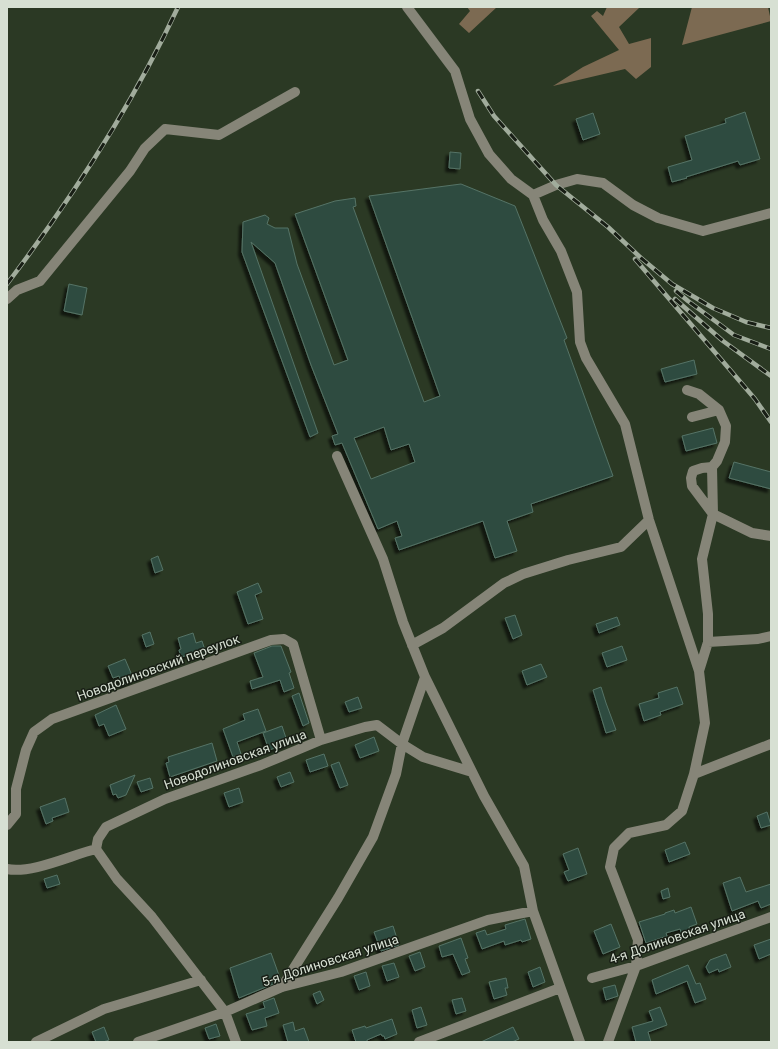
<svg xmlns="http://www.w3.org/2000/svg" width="778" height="1049" viewBox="0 0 778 1049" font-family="Roboto,sans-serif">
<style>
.forest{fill:#7c6a52}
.building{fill:#2f4c40;stroke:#557366;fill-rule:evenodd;filter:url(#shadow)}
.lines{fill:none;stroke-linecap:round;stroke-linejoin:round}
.minor{stroke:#868578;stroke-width:10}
.rail-casing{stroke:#a1ac9c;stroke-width:4.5}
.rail{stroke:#181e15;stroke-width:3;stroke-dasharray:9;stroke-linecap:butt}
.labels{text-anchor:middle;stroke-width:3;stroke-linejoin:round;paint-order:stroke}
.street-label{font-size:13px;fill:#d7e0d3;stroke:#181e15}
</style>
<defs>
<filter id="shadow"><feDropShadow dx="-3.5" dy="3.5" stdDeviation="1" flood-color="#0009"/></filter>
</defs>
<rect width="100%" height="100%" fill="#2b3924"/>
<path class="forest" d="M467,7H497L469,33L459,24L470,11Z
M607,7H638L639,8L619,27L629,44L651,38V67L636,79L625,69L553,86L583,67L619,50L591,16L597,11L603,16Z
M692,7H768L771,21L682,45Z"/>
<path class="building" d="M745,112L760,159L740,165L738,161L686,177L687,178L672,182L668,167L692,160L685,136L726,123L725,119Z
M593,113L600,134L583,140L576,119Z
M450,152L461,153L460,169L449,168Z
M461,184L515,206L567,338L564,340L613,476L531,504L533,512L507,521L517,551L495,558L483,521L399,550L395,538L402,536L397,521L378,529L342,443L335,445L332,436L338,434L311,365L275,263L251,242L318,433L310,437L242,252L243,222L265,215L269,218L267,224L275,228H288L297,264L334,365L348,360L295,214L335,201L355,198L356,206L353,207L424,402L440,396L369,196ZM384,427L391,450L409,444L415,462L371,479L354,438Z
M69,284L87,288L82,315L64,311Z
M694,360L697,374L665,382L661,369Z
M713,428L717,443L686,451L682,436Z
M734,462L771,472V489L729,478Z
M158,556L163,570L155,573L151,559Z
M258,583L262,592L255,595L263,619L248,624L237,592Z
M515,615L522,635L513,639L505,618Z
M617,617L620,625L599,633L596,624Z
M150,632L154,644L146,647L142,635Z
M193,633L196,643L202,641L206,653L196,656L195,653L181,657L179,650L181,649L178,638Z
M272,646H281L291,672L289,673L294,688L284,692L280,680L252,689L250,681L263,677L254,653Z
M622,646L627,660L607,667L602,653Z
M125,659L134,680L123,685L119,676L113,678L108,666Z
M541,664L547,677L527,685L522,671Z
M601,687L606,703L616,730L606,733L593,690Z
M677,687L683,704L660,712L661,715L644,721L639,704L659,698L658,693Z
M299,693L309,723L303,726L292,696Z
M358,697L362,708L349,712L345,702Z
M116,705L126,729L109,736L104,724L99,726L95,715Z
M258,709L266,731L237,742L241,754L233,757L223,729L245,720L243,714Z
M282,726L288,744L269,750L263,733Z
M374,737L379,751L360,758L355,745Z
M212,743L217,761L170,777L166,763L169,762L168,757Z
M324,754L328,766L310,772L306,760Z
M339,762L348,785L340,788L331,765Z
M290,772L294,782L281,787L277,777Z
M135,775L126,795L118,798L116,794L113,795L110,785Z
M150,778L153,788L141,792L137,782Z
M239,788L243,802L229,807L224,793Z
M65,798L69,812L52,818L53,821L46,824L40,807Z
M767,812L771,825L761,828L757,816Z
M685,842L690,854L669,862L665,850Z
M578,848L587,874L568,881L564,872L569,870L563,854Z
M57,875L60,884L47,888L44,879Z
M740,877L746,892L771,884V904L761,908L758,901L732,911L723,883Z
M668,888L670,897L663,899L661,891Z
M691,907L697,924L689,927L690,932L682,935L680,929L666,933L667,936L646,943L639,922L665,914V913L674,910L675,913Z
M525,919L531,939L522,942L521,940L505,945L504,941L482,949L476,933L485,930L487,935L506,929L505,925Z
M611,924L620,947L603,954L594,931Z
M393,926L399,945L381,951L374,932Z
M461,938L468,958L465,959L470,972L462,975L453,954L442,957L439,946Z
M771,939V954L759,959L754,945Z
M420,952L425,967L415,971L409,956Z
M271,953L280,978L278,982L239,998L230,968Z
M726,954L731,967L719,972L718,969L709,973L706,967L710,960Z
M394,963L399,977L387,981L382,966Z
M688,965L696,984L700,983L706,999L695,1003L687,981L656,994L652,980Z
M540,967L545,982L533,987L528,972Z
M366,972L370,986L359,990L354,976Z
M506,978L508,988H505L507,995L494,999L489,982Z
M615,985L618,996L606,1000L603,988Z
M320,991L324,1000L317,1004L313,994Z
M274,998L279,1013L265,1018L267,1026L252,1030L246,1014L265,1008L263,1002Z
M462,998L466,1011L456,1014L452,1000Z
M421,1007L427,1025L417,1028L412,1010Z
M660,1007L667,1025L648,1032L651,1042H636L632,1027L653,1021L649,1011Z
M392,1019L397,1034L385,1039L384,1036H382L381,1034L367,1040V1042H356L352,1030L365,1026L366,1028Z
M293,1022L295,1031L304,1028L309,1042H288L283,1025Z
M216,1024L220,1036L209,1039L205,1028Z
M104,1027L109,1040L103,1042H96L92,1032Z
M513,1027L519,1039L512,1042H481Z"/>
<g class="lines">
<path class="minor" d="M407,7L455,71L470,119L489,154L511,179L533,195L543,220L561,251L577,292L580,342L586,358L625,424L649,520L699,671L705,723L694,774
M533,195L556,185L577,179L603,183L633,205L658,218L703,231L771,213
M7,299L17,290L40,281L130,171L145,148L165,129L219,135L295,92
M687,390L699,394L719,410L726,426L725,442L717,461L712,467L702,468L693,471L691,478L692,486L713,514L752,533L771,536
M692,417L719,410
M337,456L383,559L403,622L425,677L484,796L524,866L533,911L580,1042
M708,642L758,639L771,636
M412,645L443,628L504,583L523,574L568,560L621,547L649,520
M699,671L708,642V614L702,559L713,514L712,467
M7,825L16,814V789L26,750L34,732L52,719L271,640L284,639L293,644L321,740
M7,869C32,874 71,855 96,849
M592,978L636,966L771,917
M282,987L338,898L373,837L396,774L402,744L425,677
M36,1042L104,1009L201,980
M138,1042L225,1012L282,987L341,972L488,920L533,911
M236,1042L225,1012L152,917L117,879L96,849L98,839L106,827L165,799L261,765L321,740L365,727L377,725L402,744L423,757L472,772
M419,1042L560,988
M608,1042L636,966L638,940L610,867L614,848L629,833L666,825L682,811L694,774L771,744"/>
<g class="rail-casing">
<path id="rail" d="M478,91L494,116L556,185L608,227L641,258L672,284L713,308L746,322L771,328
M635,259L755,399L771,422
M7,284C72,198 132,106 178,7
M676,291L688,301L734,335L771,349
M675,299L723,341L771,376"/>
</g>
<use href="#rail" class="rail"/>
</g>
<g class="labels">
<g class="street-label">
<text transform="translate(158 667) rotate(-20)" y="5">Новодолиновский переулок</text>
<text transform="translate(235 759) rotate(-20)" y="5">Новодолиновская улица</text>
<text transform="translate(677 936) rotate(-19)" y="5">4-я Долиновская улица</text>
<text transform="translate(330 960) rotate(-18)" y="5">5-я Долиновская улица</text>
</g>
</g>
<rect width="778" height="1049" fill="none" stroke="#d7e0d3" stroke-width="16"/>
</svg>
